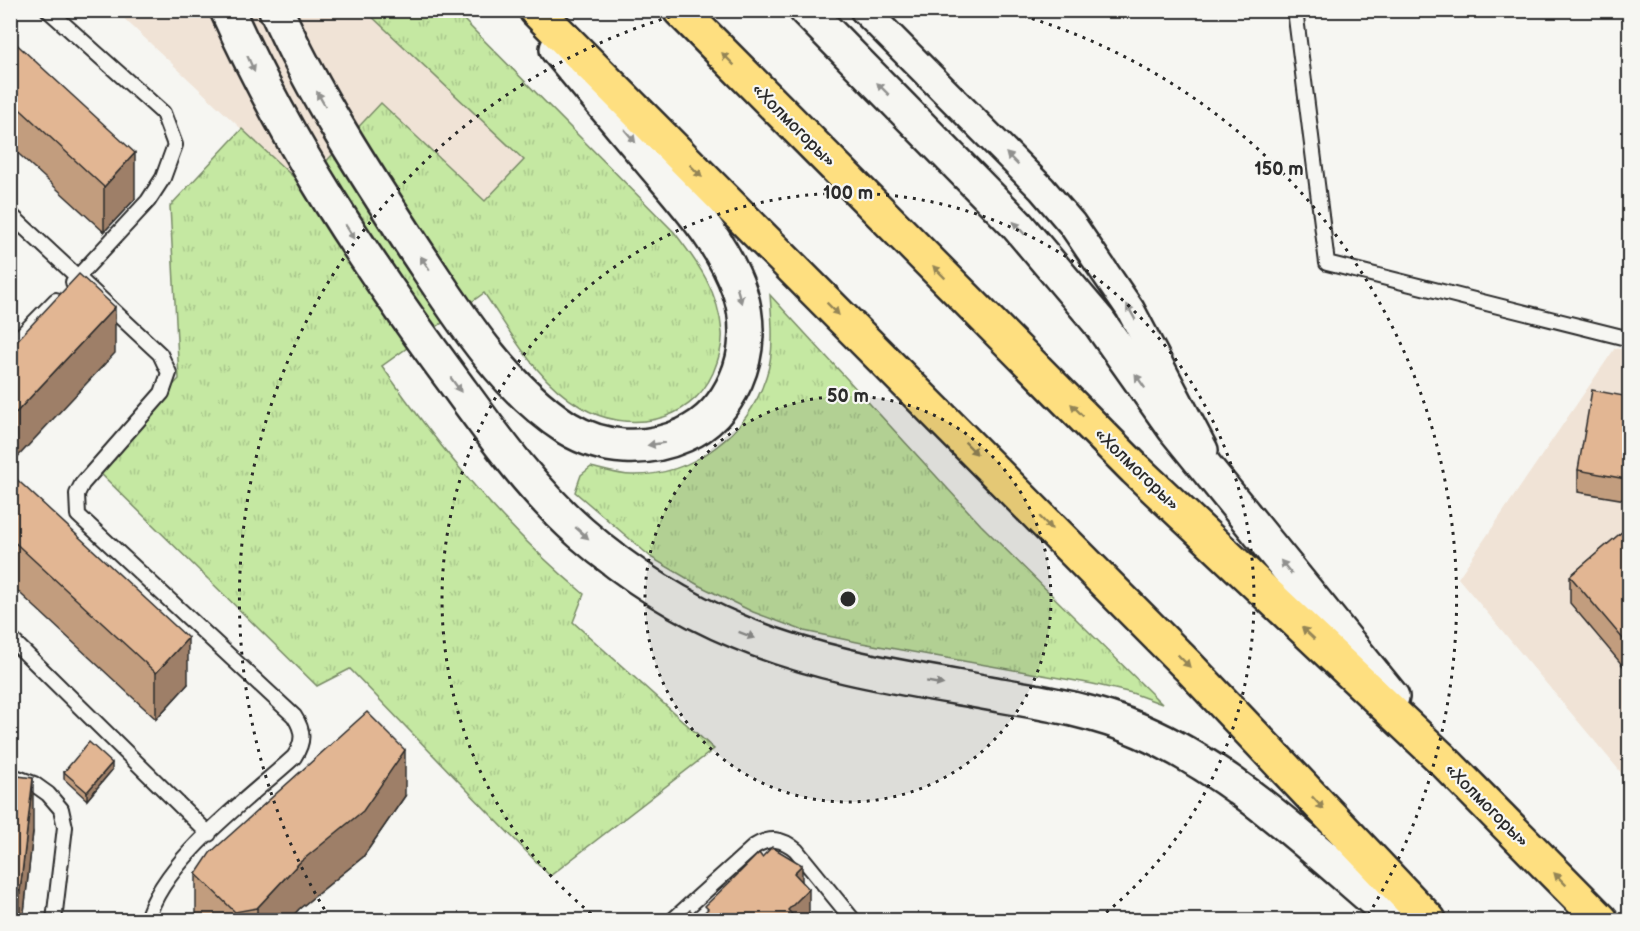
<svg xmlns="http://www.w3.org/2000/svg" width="1640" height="931" viewBox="0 0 1640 931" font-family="'Balsamiq Sans',sans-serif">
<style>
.built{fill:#f0e3d6}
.grass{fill:url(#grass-tufts);stroke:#788a66;stroke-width:1.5}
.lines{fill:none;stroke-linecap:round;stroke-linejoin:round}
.lane-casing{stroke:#2b2b2b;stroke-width:18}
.street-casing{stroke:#2b2b2b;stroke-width:32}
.secondary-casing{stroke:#2b2b2b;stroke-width:38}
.highway-casing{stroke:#2b2b2b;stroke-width:38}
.lane{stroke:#f6f6f2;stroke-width:14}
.street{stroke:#f6f6f2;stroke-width:27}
.secondary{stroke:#f6f6f2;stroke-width:33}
.highway{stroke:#fedf80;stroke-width:33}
.wall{fill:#c29d7e;stroke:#2b2b2b;stroke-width:1.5}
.shaded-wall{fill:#9e7f67;stroke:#2b2b2b;stroke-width:1.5}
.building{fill:#e2b693;stroke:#2b2b2b;stroke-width:1.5}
.oneway{fill:#948556}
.oneway2{fill:#90908e}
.ring{fill:none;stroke:#2b2b2b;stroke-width:3;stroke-dasharray:3 6}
.labels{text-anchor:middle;stroke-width:4.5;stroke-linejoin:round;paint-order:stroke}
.street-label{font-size:18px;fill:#2b2b2b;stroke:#f6f6f2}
.centre{fill:#2b2b2b;stroke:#f6f6f2;stroke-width:3}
.ring-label{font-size:18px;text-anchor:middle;font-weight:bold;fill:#2b2b2b;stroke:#f6f6f2;stroke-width:4.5;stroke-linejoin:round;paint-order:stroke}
</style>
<defs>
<pattern id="grass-tufts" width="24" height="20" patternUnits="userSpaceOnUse" patternTransform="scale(1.5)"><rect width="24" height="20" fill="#c5e8a2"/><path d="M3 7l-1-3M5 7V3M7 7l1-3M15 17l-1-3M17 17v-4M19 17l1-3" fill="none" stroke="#a9c78c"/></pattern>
</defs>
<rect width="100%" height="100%" fill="#f6f6f2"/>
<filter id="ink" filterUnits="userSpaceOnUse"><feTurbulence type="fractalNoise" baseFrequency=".0167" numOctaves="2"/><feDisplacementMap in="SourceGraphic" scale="12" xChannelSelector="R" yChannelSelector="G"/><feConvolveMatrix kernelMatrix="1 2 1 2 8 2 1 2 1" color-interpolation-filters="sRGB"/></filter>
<g filter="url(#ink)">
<path class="built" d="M116,11H366L524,159L485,201L303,187Z
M1615,348L1629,351V782L1458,578Z"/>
<path class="grass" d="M366,11H455L674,232C698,263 719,292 722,333C723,346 718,361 713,373C690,424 627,434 581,407C537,382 512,334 484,293L382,366C441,450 505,528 584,594L573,622L714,749L550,876L350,669L317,686L94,467L179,379L170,206L242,129L303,186L381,103L485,201L524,160Z
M770,295L981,525L1162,704L1132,693L1093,684L862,643L804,631L753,612L700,586L652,558L575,492L581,475L591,467C604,470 619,475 632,475C693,476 748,434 766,377C775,351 772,322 770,295Z"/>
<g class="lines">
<g class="lane-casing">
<path id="lane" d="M48,10L163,113L175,145L163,178L148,201L73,282
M1295,10L1327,263L1630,339
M10,214L160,354L169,373L162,393L82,484L77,494L78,515L294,716C304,731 304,742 294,757C248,799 163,860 147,920
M10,347L56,300
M10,638L209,834
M10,775L34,784L48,794L61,809L65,827L54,920
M673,920L755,846C770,837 782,838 796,850L853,920"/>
</g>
<g class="street-casing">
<path id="street" d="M864,10L1042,189L1072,224L1130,309L1204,450"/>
</g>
<g class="secondary-casing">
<path id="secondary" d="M227,10C287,144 368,266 455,383C493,435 532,490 581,533C628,574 681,608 739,632C819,666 904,678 989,693C1040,702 1093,710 1141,731C1238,773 1317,853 1397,920
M276,10C314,95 365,173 416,251C458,314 502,386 567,428C603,450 646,452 684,435C709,424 725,405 736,380C748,353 749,321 740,293C724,244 686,203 653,164C621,126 589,87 557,49
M806,10L1017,225L1099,322L1174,428L1392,697"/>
</g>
<g class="highway-casing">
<path id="highway" d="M536,10L1188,666L1429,920
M680,10L1135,469L1442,759L1601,920"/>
</g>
<use href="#lane" class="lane"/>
<use href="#street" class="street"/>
<use href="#secondary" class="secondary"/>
<use href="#highway" class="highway"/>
</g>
<path class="wall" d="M10,38L135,199L104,232L10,146Z
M1629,397L1626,500L1578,492V470Z
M10,473L188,684L156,719L10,584Z
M1629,526V673L1570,603V576Z
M112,770L87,800L64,779V772Z
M10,775L33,832L23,921H10Z
M405,796L363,857L299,909L288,921L196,920V874Z"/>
<path class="shaded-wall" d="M135,153V199L104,232V187Z
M115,307V353L10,465V419Z
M1629,459V481L1626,500V479Z
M188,638V684L156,719V673Z
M405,750V796L363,857L299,909L288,921H257V908Z
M112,763V770L87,800V792Z
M33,778V832L23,921H20V891Z
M802,865V896L809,889V921H788V910L794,873Z"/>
<path class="building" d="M10,38L135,153L104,187L10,100Z
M79,274L115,307L10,419V348Z
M1592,390L1629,397V459L1626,479L1578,470Z
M10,473L188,638L156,673L10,538Z
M1629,526V646L1570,576Z
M367,712L405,750L363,811L299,863L257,908L235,912L196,874L210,853Z
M89,742L112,763L87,792L64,772Z
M10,775L33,778L20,891L10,890Z
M772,847L802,865L794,873L809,889L788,910L798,921H679L690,910L698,918L708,909L705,906L732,880L759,853L762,857Z
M672,916L677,921H667Z"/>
<defs><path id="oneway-solid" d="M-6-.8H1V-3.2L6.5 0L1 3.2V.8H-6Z" transform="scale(1.5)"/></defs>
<g class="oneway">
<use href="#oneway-solid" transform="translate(728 59) rotate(-135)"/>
<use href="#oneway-solid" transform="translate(696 171) rotate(45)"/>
<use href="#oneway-solid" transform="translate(939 272) rotate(-135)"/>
<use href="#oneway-solid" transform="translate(833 309) rotate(45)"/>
<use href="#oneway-solid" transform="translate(1077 410) rotate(-135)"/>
<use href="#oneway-solid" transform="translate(971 448) rotate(45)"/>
<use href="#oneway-solid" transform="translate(1046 523) rotate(45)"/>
<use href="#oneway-solid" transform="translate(1308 633) rotate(-137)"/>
<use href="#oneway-solid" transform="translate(1184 661) rotate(45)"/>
<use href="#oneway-solid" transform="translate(1318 803) rotate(47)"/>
<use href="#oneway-solid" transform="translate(1560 879) rotate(-135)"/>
</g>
<g class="oneway2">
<use href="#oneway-solid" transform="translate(251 64) rotate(66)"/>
<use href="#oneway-solid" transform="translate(883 89) rotate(-135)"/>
<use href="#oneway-solid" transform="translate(321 99) rotate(-120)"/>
<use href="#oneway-solid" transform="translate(630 136) rotate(50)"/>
<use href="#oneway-solid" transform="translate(1012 159) rotate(-135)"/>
<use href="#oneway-solid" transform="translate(1019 228) rotate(-132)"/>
<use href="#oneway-solid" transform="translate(350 232) rotate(57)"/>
<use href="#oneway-solid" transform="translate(425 263) rotate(-124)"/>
<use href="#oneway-solid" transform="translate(739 295) rotate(74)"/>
<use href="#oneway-solid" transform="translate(1131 312) rotate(-119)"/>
<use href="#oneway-solid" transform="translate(1140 381) rotate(-125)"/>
<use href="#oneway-solid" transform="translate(456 385) rotate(54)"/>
<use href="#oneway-solid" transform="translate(656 444) rotate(171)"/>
<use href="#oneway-solid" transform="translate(582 533) rotate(41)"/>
<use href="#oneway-solid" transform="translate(1286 567) rotate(-129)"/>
<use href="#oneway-solid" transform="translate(747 635) rotate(21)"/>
<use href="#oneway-solid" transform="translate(935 683) rotate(10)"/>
</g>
</g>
<circle cx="848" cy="599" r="203" fill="#2b2b2b" fill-opacity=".12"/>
<g class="ring">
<circle cx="848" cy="599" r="203"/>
<path d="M598 919A406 406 0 1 1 1098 919"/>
<path d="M329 917A609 609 0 0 1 690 11M1006 11A609 609 0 0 1 1367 917"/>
</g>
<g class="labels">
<g class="street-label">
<text transform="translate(794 125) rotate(45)" y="6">«Холмогоры»</text>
<text transform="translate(1137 469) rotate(44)" y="6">«Холмогоры»</text>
<text transform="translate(1487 805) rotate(45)" y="6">«Холмогоры»</text>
</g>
</g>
<circle cx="848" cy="599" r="9" class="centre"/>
<g class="ring-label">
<text x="1279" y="175">150 m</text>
<text x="848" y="199">100 m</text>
<text x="848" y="402">50 m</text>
</g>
<rect width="1640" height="931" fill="none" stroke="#f6f6f2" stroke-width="36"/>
<rect x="18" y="18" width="1604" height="895" fill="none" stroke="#2b2b2b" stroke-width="2" filter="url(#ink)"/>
</svg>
